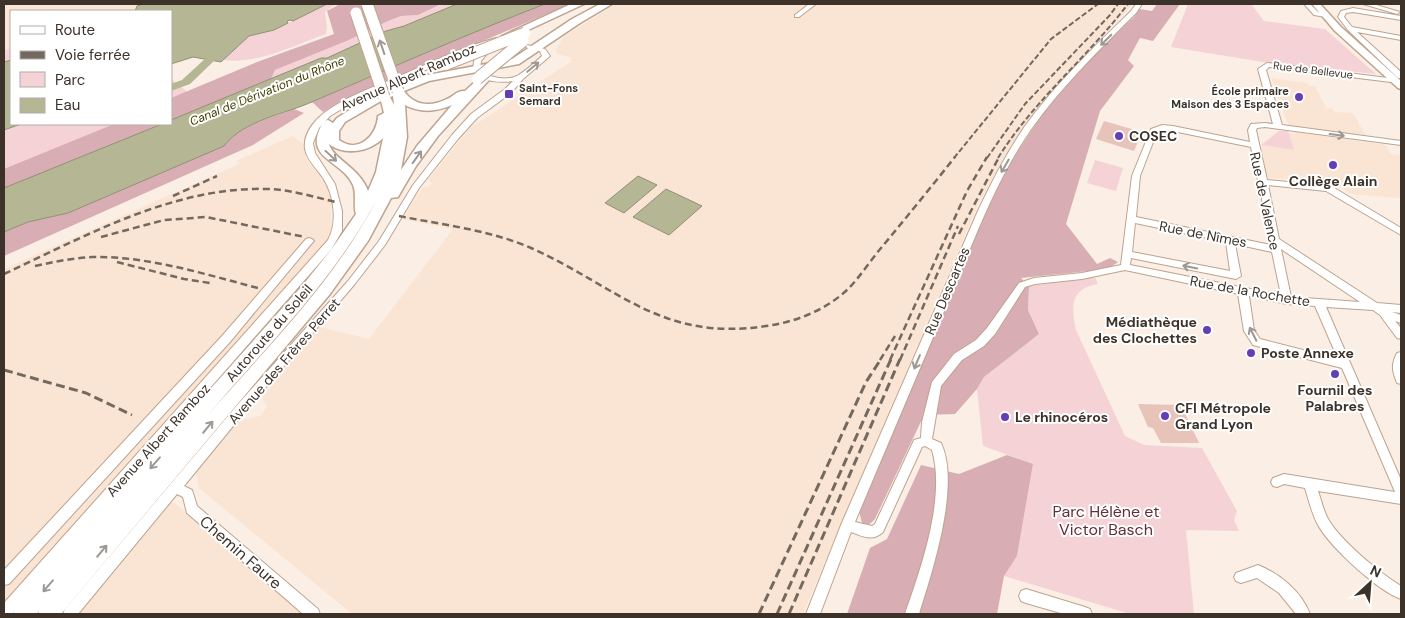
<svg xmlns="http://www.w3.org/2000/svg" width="1405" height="618" viewBox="0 0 1405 618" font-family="'DM Sans',sans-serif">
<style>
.built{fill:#fae4d3}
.green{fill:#f4d2d6}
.forest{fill:#d8aeb4}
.water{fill:#b5b794;stroke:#918f74}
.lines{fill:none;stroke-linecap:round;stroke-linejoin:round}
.river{fill:#b5b794;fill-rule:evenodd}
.building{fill:#e8c3b9}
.minor-casing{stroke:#bea38d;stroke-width:2}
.major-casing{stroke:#bea38d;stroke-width:3}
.highway-casing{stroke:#bea38d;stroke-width:3}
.minor{fill:#fff;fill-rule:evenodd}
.major{fill:#fff;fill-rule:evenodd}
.highway{fill:#fff;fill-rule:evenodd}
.rail-far2{stroke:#74695f;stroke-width:2;stroke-dasharray:5.5 2.5;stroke-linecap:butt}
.rail-far1{stroke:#74695f;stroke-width:2.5;stroke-dasharray:7 4;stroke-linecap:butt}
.rail{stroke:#74695f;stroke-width:3;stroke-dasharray:9 4.5;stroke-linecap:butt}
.highway-bridge-casing{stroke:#bea38d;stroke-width:13;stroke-linecap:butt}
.highway-bridge{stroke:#fff;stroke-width:11}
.oneway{stroke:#9e9894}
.poi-dot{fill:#663db5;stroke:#fff;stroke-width:2}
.labels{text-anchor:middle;stroke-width:4;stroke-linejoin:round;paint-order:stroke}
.far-street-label{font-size:11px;fill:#3d3229;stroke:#fff}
.far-poi-label{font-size:11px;font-weight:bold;fill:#3d3229;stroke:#fff;text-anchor:start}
.far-water-label{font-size:12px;font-style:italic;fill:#3e3e00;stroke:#fff}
.street-label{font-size:14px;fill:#3d3229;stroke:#fff}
.poi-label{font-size:14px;font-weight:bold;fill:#3d3229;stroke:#fff;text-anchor:start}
.near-park-label{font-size:16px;fill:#642e38;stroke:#fff}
.near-street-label{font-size:16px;fill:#3d3229;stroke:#fff}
</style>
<rect width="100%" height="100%" fill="#fbefe5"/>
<path class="built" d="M4,4H143L137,6L135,11H11V48L4,49Z
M616,4H1133L1057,86L1028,122L1005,156L979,203L847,509L803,614H352L199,488L196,471L231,428L245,419L260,416L267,407L262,398L320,327L369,339L453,229L402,219L423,187H428L432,183L428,180L470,128L572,61L570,60L572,58L557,54L556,50L564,36Z
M1271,78L1307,83L1309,86H1315L1326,108L1333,109L1335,112L1353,113L1367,137L1289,127Z
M1295,132L1386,145L1391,154L1401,155V198L1350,194L1333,182L1269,178L1266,176L1261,145L1294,150L1288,133L1295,134Z
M293,136L304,145L305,154L309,163L326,185L330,197L332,235L301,274L4,604V269L239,164L236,161Z
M170,503H175L303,614H78Z"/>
<path class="green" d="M327,4H336L325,12L327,27L326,34C294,45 257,65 223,60L249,36L274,30Z
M441,4H457L404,26L386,31L327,58H321L271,79L275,70L349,40L388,21L401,16L418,15Z
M1188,4H1251L1264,21L1325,29L1376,74L1269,63L1171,47Z
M11,48V124H171V79L225,121L4,213V50Z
M1279,131H1288L1294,150L1261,145Z
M1095,160L1123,168L1116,191L1087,183Z
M1095,277L1098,284C1070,289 1071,306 1076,330L1125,436L1144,445L1202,448L1237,511L1234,520L1239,531L1186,530L1194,614H1130L1004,576L1017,556L1033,464L983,446L977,389L984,377L1039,334L1028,310L1029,286Z"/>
<path class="forest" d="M340,4H441L418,15L401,16L388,21L349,40L275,70L271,79L171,120V98L257,62L334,34L327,11Z
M545,4H570L338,103L323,112L312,102L488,26Z
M1157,4H1180L1153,41L1140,38L1128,60L1134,66L1100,111L1066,224L1097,264L1110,258L1118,262L1108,269L1021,278L1029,286L1028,310L1039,334L984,377L977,389L955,414L924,415L875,519L871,523L867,525L862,523L859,511L978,225L1006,169L1049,104L1085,64L1135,16L1139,9L1152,11Z
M294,109L304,113L253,145L4,256V232L28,222L68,213L223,146C239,125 270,118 294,109Z
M114,124H162L4,188V169Z
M1007,455L1033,464L1017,556L1004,576L997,614H847L870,548L887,539L921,465L959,474Z"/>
<path class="water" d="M143,4H327L293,21L290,20L287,21L288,23L274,30L249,36L221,62L193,57L171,64V11H135L137,6Z
M457,4H545C467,34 391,68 314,101C286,114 243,120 224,146L68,213L28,222L4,232V188L162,124H171V120L321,58H327L386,31L404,26Z
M11,60V124H21L4,130V62Z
M638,176L657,185L624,213L605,203Z
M666,189L702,206L669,235L633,217Z"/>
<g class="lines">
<path class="river" d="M216,41L221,44L216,59L190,84L171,91V84L182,80L208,56L211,44Z"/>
</g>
<path class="building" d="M1104,121L1142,132L1134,151L1096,139Z
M1138,404L1181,405L1199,443H1161L1153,428L1148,427Z"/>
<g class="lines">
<g class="minor-casing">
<path id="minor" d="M809,4H816L799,17H795V15Z
M1136,4H1142L1136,13C1099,50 1062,86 1032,128C996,179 975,238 951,295C919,371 887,446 855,522L872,526L875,524L914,440L921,438L922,422L932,382L954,354L976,340L987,328L1019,283L1034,278L1082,273L1121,265L1132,176L1151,129L1162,125L1173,126L1250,142L1248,130L1251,124L1265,123L1273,124L1258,69L1267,63L1396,79H1399V83L1269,67L1266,70L1282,125L1401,141V145L1265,127L1257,128L1256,130L1267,180L1331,186L1401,228V235L1326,191L1268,185L1279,239L1377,303L1401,305V313L1392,312L1401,315V323L1395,321L1401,328V339L1397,338L1380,315L1373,310L1326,307L1401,480V504L1318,491C1321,499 1323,509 1327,517C1338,539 1380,573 1401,586V599C1378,591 1330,547 1318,525C1312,514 1309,501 1305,488L1284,484L1277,487L1273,486L1271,482L1273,478L1284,474L1395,492L1342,368L1253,345L1244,331L1238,294L1125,270L1082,279L1035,284L1025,287L995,334L984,346L962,360L941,386L932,439L941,443C961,485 932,572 919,614H905C921,568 946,498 932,450L925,446L922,447L883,532C873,542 862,536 851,532L820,614H806L841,525L977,213C991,183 1006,154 1025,126C1056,83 1094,47 1131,11ZM1163,129L1251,147L1258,180L1257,182L1259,184L1269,237L1268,239L1271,245L1136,217L1140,176L1157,132ZM1135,223L1226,242L1230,271L1132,252ZM1235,244L1272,252L1281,295L1130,265L1131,258L1236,279L1241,276ZM1281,249L1360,302L1291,297ZM1249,296L1287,304L1315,306L1338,359L1260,339L1254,330Z
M1304,4H1310L1318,12L1329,15L1326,17L1314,15Z
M1363,4H1373L1400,12L1397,14Z
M1353,8L1401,16V20L1353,12L1346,13L1344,17L1352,27L1401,36V40L1357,32L1401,72V78H1398L1348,30L1338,17L1341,11Z
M496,38L499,40L492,43L494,45L481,61L480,69C488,78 506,81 517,76C526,71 535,62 542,56L540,51L513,44V42L545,49L550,56L523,79L511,93L477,118L458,139L419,188L385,245L354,285L247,409L184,486L192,490L197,506L318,609L320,614H303L187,513L183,497L177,494L78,614H63L65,609L239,403L348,281L379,241L413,185L452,135L471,114L505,89L513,81C499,83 483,82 473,71L474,61L488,45L455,57L357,100L330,116L319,128L313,143L315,153L335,184L342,211V231L331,250L12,614H4V603L328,240C338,222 334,195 323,178C317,169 307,160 305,149C303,134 314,121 324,113C347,96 374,87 400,76C431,62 463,47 496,38Z
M309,238L312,239L314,241L312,243L230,342L9,584L4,585V570L222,336L306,239Z
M1401,352V384L1397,383C1392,370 1391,365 1397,353Z
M1258,565C1280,574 1301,591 1310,614H1296L1279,593L1257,578L1241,583L1236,581L1234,577L1236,573Z
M1026,589L1085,607L1090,609L1092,614H1064L1026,603L1021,601L1019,596L1021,591Z"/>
</g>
<g class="major-casing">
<path id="major" d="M1312,4H1320L1341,27L1401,81V89L1398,88L1335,31Z"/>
</g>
<g class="highway-casing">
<path id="highway" d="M571,4H584L511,38H503L502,36Z
M600,4H612L580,23L519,64L429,81L404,91C414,106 431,107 447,99C454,96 457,90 465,91L479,78H487L489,80L438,136L416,166L398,197L391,198L368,241L330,294L61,614H38L39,611L36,614H13L16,607L302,286L331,250L356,214C353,206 357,195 353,185C342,159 300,159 324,121L328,120L333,123L337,118L367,99L422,76L512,59L572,19ZM393,96L394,105L390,97ZM381,101L384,113L378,116C377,136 358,154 339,140V131L345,122ZM405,105C420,113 436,112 452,105L417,146L401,170L407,137ZM383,138L376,172L368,191C360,168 333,159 329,144C345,156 370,152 383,138ZM377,199C335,281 267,347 207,416C266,347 335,279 377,199Z"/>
</g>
<use href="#minor" class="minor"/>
<use href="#major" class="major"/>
<use href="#highway" class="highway"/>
<path class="rail-far2" d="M954,158L1051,39L1098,4
M987,158L1025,104L1110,15L1118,4
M998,158C1034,100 1087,58 1128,4"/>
<path class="rail-far1" d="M173,196L217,176
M399,216C443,225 490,230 531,248C618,287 661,342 766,326C796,322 826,310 848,289C860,277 870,261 881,248C906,218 931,187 955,157
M959,234L999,157
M101,237L164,220L206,217L305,237
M117,262L184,279L210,283
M35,266C54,262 72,258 92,257C148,256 204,274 258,288
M4,274C88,235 174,186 269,189C292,190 314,197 336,202
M880,360L895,336
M890,360L967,191L987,157
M900,360L958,226"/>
<path class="rail" d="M4,370L86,393L132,415
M759,614L866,382L881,359
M777,614L891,359
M789,614L900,359"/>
<g class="highway-bridge-casing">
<path id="highway-bridge" d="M367,4L398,91
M356,13L384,97
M447,64L525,33
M477,79L523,41"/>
</g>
<use href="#highway-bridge" class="highway-bridge"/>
</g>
<defs><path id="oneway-shaft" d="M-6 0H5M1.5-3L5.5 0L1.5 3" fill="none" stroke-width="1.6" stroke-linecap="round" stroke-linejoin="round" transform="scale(1.25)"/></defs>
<g class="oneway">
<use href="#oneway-shaft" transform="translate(1106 40) rotate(135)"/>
<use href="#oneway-shaft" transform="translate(382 47) rotate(-109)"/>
<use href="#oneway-shaft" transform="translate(533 67) rotate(-40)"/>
<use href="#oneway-shaft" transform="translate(1337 135) rotate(7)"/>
<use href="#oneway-shaft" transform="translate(331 156) rotate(43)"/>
<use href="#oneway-shaft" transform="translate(417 157) rotate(-54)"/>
<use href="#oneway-shaft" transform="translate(1005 166) rotate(120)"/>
<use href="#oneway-shaft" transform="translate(1190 267) rotate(-168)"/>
<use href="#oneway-shaft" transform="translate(1253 334) rotate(-117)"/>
<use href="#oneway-shaft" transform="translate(917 362) rotate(113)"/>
<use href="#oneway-shaft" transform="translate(208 427) rotate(-50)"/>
<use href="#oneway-shaft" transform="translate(155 463) rotate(131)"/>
<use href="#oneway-shaft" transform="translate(102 551) rotate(-50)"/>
<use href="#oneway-shaft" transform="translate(48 586) rotate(131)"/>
</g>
<g class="poi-dot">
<rect x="504" y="89" width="10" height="10" rx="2.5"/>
<circle cx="1299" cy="97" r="5"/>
<circle cx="1119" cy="136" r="5"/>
<circle cx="1333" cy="165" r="5"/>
<circle cx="1207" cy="330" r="5"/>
<circle cx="1251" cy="353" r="5"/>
<circle cx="1335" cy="374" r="5"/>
<circle cx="1165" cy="416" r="5"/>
<circle cx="1005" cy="417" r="5"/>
</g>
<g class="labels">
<g class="far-street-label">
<text transform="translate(1313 70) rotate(7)" y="4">Rue de Bellevue</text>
</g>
<g class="far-poi-label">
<text x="519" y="92">Saint-Fons<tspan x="519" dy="13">Semard</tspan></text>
<text x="1289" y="95" text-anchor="end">École primaire<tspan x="1289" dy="13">Maison des 3 Espaces</tspan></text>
</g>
<g class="far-water-label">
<text transform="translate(267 91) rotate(-22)" y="4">Canal de Dérivation du Rhône</text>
</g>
<g class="street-label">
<text transform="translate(408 77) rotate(-24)" y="5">Avenue Albert Ramboz</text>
<text transform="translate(1265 201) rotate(78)" y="5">Rue de Valence</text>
<text transform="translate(1203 234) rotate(11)" y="5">Rue de Nîmes</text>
<text transform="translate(947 291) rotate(-67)" y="5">Rue Descartes</text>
<text transform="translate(1250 291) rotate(10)" y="5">Rue de la Rochette</text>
<text transform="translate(269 333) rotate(-49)" y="5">Autoroute du Soleil</text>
<text transform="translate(284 361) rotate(-49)" y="5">Avenue des Frères Perret</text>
<text transform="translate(158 440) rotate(-48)" y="5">Avenue Albert Ramboz</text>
</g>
<g class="poi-label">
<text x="1129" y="141">COSEC</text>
<text x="1333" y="186" text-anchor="middle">Collège Alain</text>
<text x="1197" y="327" text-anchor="end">Médiathèque<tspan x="1197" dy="16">des Clochettes</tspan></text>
<text x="1261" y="358">Poste Annexe</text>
<text x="1335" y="395" text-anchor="middle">Fournil des<tspan x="1335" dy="16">Palabres</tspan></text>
<text x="1175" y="413">CFI Métropole<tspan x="1175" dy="16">Grand Lyon</tspan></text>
<text x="1015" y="422">Le rhinocéros</text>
</g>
<g class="near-park-label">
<text x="1106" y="517">Parc Hélène et<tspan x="1106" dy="18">Victor Basch</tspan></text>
</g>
<g class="near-street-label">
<text transform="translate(241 552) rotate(41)" y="6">Chemin Faure</text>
</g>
</g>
<rect width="1405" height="618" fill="none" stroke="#3d3229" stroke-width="10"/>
<rect x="10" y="10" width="162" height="115" fill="#ffffff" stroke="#b1ada9"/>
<rect x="20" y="26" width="25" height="8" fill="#ffffff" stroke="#b1ada9"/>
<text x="55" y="35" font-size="15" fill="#3d3229">Route</text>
<rect x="20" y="51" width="25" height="8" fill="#74695f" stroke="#b1ada9"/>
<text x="55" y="60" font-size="15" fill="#3d3229">Voie ferrée</text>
<rect x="20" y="72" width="25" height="15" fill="#f4d2d6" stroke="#b1ada9"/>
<text x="55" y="85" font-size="15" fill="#3d3229">Parc</text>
<rect x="20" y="98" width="25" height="15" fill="#b5b794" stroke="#b1ada9"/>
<text x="55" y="110" font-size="15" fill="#3d3229">Eau</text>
<g transform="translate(1370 583) rotate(26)" stroke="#ffffff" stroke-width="4" paint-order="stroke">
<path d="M0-4L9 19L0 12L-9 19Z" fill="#3d3229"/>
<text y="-8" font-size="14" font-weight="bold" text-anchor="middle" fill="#3d3229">N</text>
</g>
</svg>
